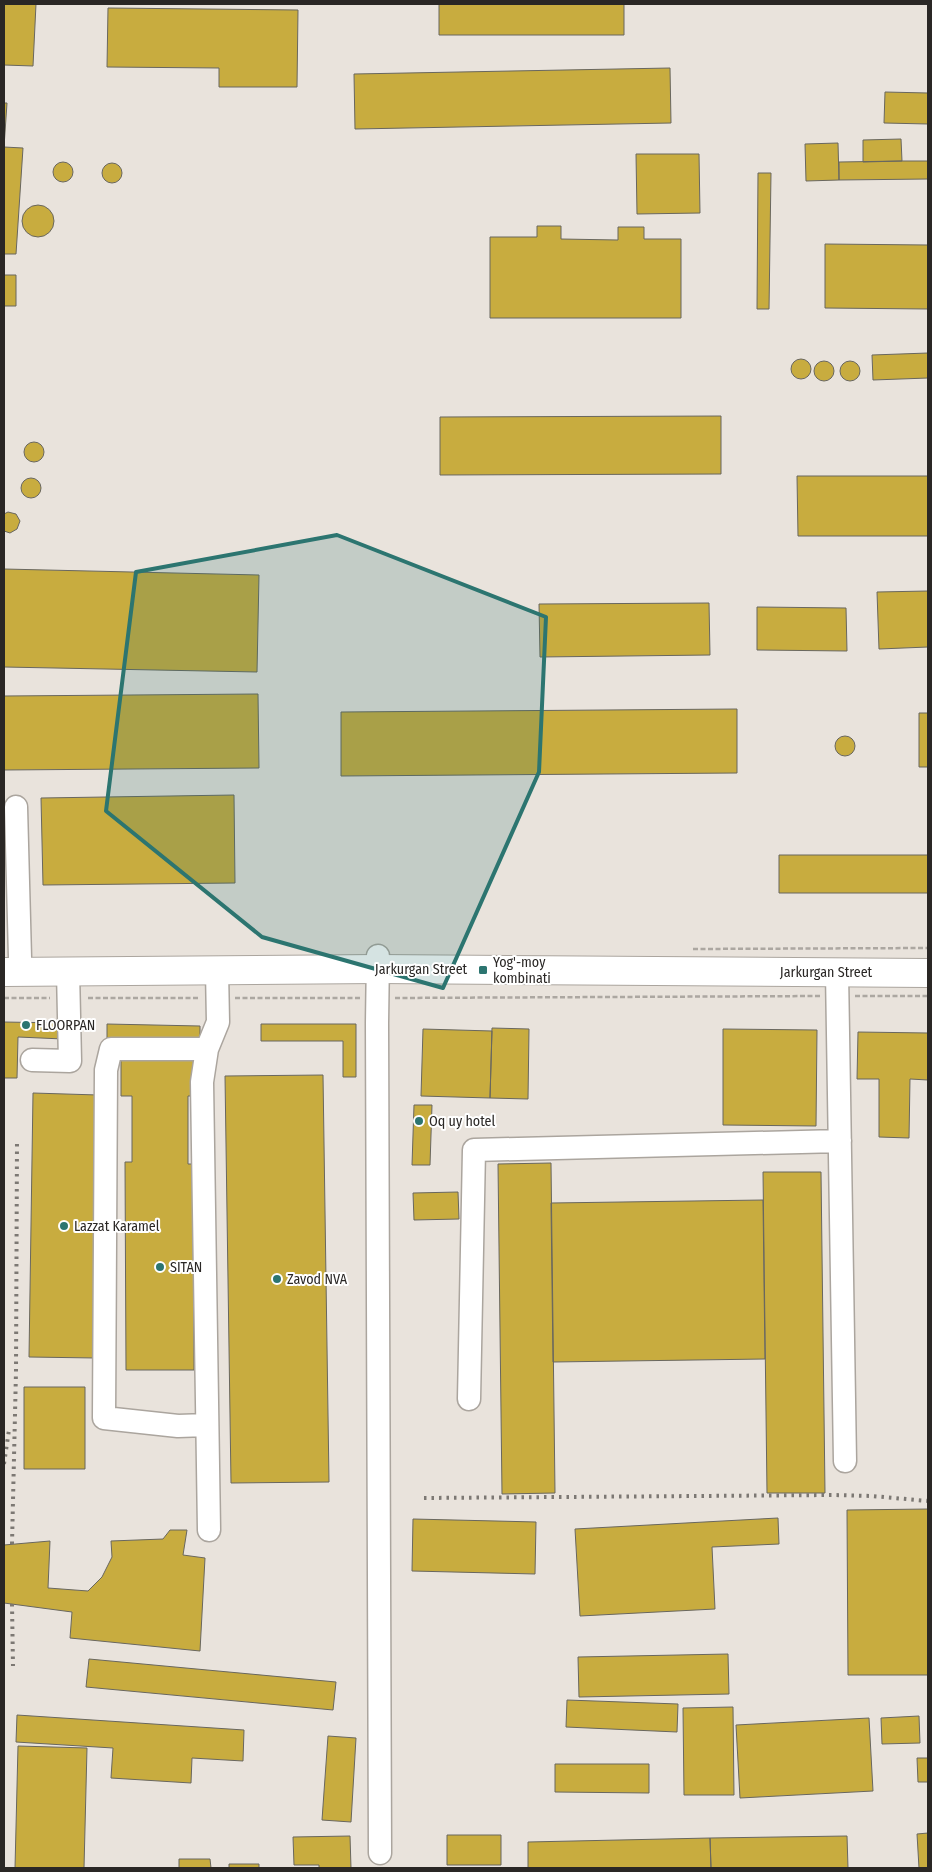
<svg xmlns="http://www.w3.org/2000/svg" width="932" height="1872" viewBox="0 0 932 1872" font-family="'Fira Sans Condensed',sans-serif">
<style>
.building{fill:#c8ac3f;stroke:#69675f}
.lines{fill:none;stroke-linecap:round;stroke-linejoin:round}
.minor-casing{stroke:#aba59e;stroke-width:25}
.major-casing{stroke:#aba59e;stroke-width:30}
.path{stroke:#aca7a1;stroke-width:2.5;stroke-dasharray:5 2.5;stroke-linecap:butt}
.minor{stroke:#fff;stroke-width:22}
.major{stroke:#fff;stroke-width:28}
.rail{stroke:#7c7873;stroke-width:4;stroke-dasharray:2.5 5;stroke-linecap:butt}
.marked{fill:#2c7570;fill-opacity:0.2;stroke:#2c7570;stroke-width:4;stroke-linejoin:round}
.poi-dot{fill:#2c7570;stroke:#fff;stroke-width:2}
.labels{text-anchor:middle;stroke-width:4;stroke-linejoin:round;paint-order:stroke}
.poi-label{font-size:14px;fill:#2a2725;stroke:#fff;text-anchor:start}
.street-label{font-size:14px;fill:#2a2725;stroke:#fff}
</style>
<rect width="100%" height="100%" fill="#e9e3dc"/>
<path class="building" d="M4,4H36L33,66L4,65Z
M439,4H624V35H439Z
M108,8L298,10L297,87H219V68L107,67Z
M670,68L671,123L355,129L354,74Z
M885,92L928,93V124L884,123Z
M4,103H7L4,147L23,148L16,254H4Z
M901,139L902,161L863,162V140Z
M838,143L839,180L806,181L805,144Z
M636,154H699L700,213L637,214Z
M902,161H928V179L839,180V162Z
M53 172a10 10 0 1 1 20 0a10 10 0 1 1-20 0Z
M102 173a10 10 0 1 1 20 0a10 10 0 1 1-20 0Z
M758,173H771L769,309H757Z
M22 221a16 16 0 1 1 32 0a16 16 0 1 1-32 0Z
M537,226H561V239L618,240V227H644V239H681V318H490V237H537Z
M825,244L928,245V309L825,308Z
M4,275H16V306H4Z
M928,353V378L873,380L872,355Z
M791 369a10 10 0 1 1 20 0a10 10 0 1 1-20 0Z
M840 371a10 10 0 1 1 20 0a10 10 0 1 1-20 0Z
M814 371a10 10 0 1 1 20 0a10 10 0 1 1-20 0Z
M721,416V474L440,475V417Z
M24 452a10 10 0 1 1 20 0a10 10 0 1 1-20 0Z
M797,476H928V536H798Z
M21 488a10 10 0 1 1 20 0a10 10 0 1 1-20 0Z
M8,512L16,514L20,521L17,529L10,533L4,531V514Z
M4,569L259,575L257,672L4,667Z
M928,591V647L879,649L877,592Z
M709,603L710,655L540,657L539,604Z
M757,607L846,608L847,651L757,650Z
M258,694L259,768L4,770V696Z
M737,709V773L341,776V712Z
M919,713H928V767H919Z
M835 746a10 10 0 1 1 20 0a10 10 0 1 1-20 0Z
M234,795L235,883L43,885L41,798Z
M779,855H928V893H779Z
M4,1022L63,1023V1039L18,1037L17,1078H4Z
M107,1024L200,1026V1040L107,1038Z
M261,1024H356V1077H343V1041H261Z
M492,1028L529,1029L528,1099L490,1098Z
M423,1029L492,1031L490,1098L421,1096Z
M723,1029L817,1030L816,1126L723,1125Z
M858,1032L928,1033V1080L910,1079L909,1138L879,1137V1079H857Z
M121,1059H194V1096H188V1164H193L194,1370H126L125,1162H132V1096H121Z
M323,1075L329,1482L231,1483L225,1076Z
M33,1093L98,1095L95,1358L29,1357Z
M414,1105H432L430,1165H412Z
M551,1163L555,1493L502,1494L498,1164Z
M763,1172H821L825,1493H767Z
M458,1192L459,1219L414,1220L413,1193Z
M763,1200L765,1359L553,1362L551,1203Z
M24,1387H85V1469H24Z
M928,1509V1675H848L847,1510Z
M778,1518L779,1544L712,1547L715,1609L580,1616L575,1529Z
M413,1519L536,1522L535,1574L412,1571Z
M170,1530H187L183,1555L205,1558L200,1651L70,1638L72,1612L4,1603V1545L50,1541L48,1588L88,1591L102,1577L112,1557L111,1541L163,1539Z
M728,1654L729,1694L579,1697L578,1657Z
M89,1659L336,1682L333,1710L86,1687Z
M567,1700L678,1704L677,1732L566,1727Z
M733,1707L734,1795H684L683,1708Z
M17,1715L244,1730L243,1761L192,1758L191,1783L111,1778L113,1748L16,1742Z
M919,1716L920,1743L882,1744L881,1718Z
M869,1718L873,1791L740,1798L736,1725Z
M328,1736L356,1738L351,1822L322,1820Z
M18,1746L87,1748L84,1868H15Z
M917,1758H928V1782H918Z
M555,1764H649V1793L555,1792Z
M928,1833V1868H919L917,1834Z
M447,1835H501V1865H447Z
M350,1836L351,1868H319V1865H294L293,1837Z
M847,1836L848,1868H711L710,1838Z
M710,1838L711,1868H528V1842Z
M179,1859H210L211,1868H179Z
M229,1864H259V1868H229Z"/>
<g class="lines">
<g class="minor-casing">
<path id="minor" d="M16,807L20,958
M378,956L377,1023L380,1853
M837,972L845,1461
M32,1060L70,1061L68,971
M469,1399L474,1150L840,1141
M207,1425L178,1426L104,1418L106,1070L111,1049H207
M209,1530L202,1082L207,1049L218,1022L217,970"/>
</g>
<g class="major-casing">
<path id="major" d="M4,972L378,969L928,973"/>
</g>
<path class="path" d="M693,949L928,948
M855,996H928
M4,998H50
M88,998H200
M235,998H360
M395,998L820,996"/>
<use href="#minor" class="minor"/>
<use href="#major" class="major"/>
<path class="rail" d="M4,1464L9,1430
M424,1498L833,1495L872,1496L928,1501
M12,1544L16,1371L17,1140
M12,1604L13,1666"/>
</g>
<path class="marked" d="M337,535L546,617L539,772L443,988L262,937L106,811L136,572Z"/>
<g class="poi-dot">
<rect x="478" y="965" width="10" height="10" rx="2.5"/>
<circle cx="26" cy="1025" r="5"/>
<circle cx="419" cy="1121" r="5"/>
<circle cx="64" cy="1226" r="5"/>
<circle cx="160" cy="1267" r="5"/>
<circle cx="277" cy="1279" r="5"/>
</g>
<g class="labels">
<g class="poi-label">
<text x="493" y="967">Yog'-moy<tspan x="493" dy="16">kombinati</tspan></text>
<text x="36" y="1030">FLOORPAN</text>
<text x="429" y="1126">Oq uy hotel</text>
<text x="74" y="1231">Lazzat Karamel</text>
<text x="170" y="1272">SITAN</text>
<text x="287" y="1284">Zavod NVA</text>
</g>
<g class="street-label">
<text x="421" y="974">Jarkurgan Street</text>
<text x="826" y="977">Jarkurgan Street</text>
</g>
</g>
<rect width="932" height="1872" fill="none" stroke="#2a2725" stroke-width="10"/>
</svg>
